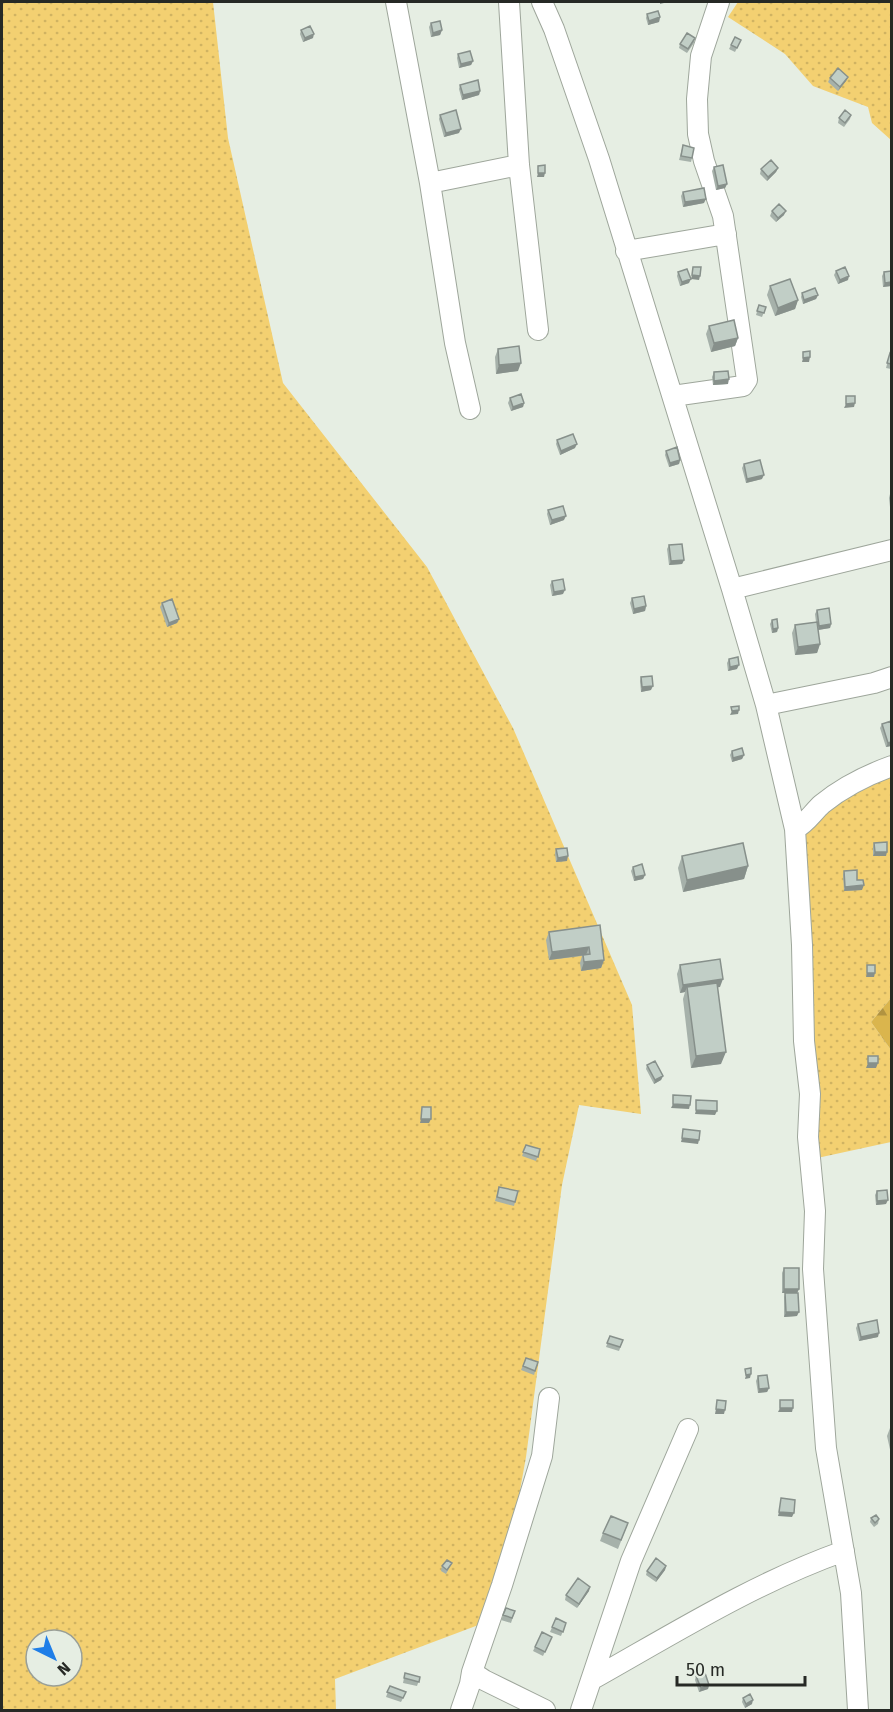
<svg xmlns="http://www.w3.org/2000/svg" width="893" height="1712" viewBox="0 0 893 1712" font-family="'Fira Sans',sans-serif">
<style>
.grass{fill:url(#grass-dots);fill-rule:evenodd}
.forest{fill:url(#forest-firs)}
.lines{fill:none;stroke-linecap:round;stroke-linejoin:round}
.street-casing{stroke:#9ea69b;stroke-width:22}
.street{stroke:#fff;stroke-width:20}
.wall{fill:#a6b1aa}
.shaded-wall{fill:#87908b}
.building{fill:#c1cec6;stroke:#87908b;stroke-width:1.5}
</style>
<defs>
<pattern id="grass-dots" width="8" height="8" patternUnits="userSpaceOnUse" patternTransform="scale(1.5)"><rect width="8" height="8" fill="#f3d071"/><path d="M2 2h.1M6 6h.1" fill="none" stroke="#d0b362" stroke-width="1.8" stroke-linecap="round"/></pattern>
<pattern id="forest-firs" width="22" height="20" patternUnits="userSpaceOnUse" patternTransform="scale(1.5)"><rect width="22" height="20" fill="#dab54d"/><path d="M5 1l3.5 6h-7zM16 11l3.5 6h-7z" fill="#b19340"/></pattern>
</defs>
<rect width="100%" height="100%" fill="#e6eee3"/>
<path class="grass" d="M2,2H213L228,138L283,383L427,567L513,728L632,1005L641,1114L579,1105L562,1185L526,1457L497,1618L335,1679L336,1710H2ZM36,1640H72V1676H36Z
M738,2H891V140L872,123L868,107L813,86L785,54L728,17Z
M891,774V998L871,1022L891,1050V1142L808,1160L792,857L808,829L850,792Z"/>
<path class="forest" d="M891,998V1050L871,1022Z"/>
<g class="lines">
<g class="street-casing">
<path id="street" d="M396,2L430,183L455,343L470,409
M509,2L519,165L538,330
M542,2L554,29L599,159L732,589L766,705L795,829L802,945L804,1041L810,1094L808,1137L815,1211L813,1269L826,1448L851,1593L858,1710
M430,183L519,165
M626,251L726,234
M673,396L743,386L747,380L723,216L704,161L698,134L697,99L701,56L719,2
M732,589L892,550
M766,705L874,683L892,677
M795,829C806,824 813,812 822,804C843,787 867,775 892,766
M472,1672L484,1680L545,1710
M591,1680C673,1634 754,1583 844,1551
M461,1710L470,1684L472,1672L502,1585L542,1456L549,1398
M581,1710L631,1561L688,1429"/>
</g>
<use href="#street" class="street"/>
</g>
<path class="wall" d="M647,14L660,17L659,22L648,25L646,18Z
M431,23L442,30L440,35L431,37L429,27Z
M301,30L313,38L303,42L300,34Z
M695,38L694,43L687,53L679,48L680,44Z
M739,44L735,52L729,49L731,45Z
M458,54L473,61L471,65L459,68L457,58Z
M848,77L846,81L838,91L828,82L830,78Z
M460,85L480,91L479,95L462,100L459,89Z
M440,115L459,133L444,137L439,119Z
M851,115L850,119L844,127L838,123L839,118Z
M683,145L692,158L691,162L679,160Z
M714,167L727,184L725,188L716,190L712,171Z
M778,168L776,172L767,181L760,174L761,169Z
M683,192L704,203L683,207L681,196Z
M772,211L784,215L776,222L770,216Z
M836,271L848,280L838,284L834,275Z
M891,271V286L883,287L882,276L884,272Z
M678,272L689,283L680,286L677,276Z
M770,286L798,300L795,309L775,316L767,295Z
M802,293L818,295L816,299L803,304L801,297Z
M759,305L766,307L762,317L756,315Z
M709,326L738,338L735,346L711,352L706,334Z
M498,349L518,371L496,374L495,357Z
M890,353L891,354V369L886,368Z
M714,372L728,384L713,385L712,377Z
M510,398L524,403L523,407L511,411L508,403Z
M557,440L575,448L560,455L556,444Z
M666,451L680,460L679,464L669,467L665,455Z
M744,464L762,479L746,483L742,468Z
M890,494H891V507H890L889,498Z
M548,510L564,520L550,525L547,514Z
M669,545L684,560L682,564L669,565L667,549Z
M552,581L563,594L552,596L550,585Z
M632,598L646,606L645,611L633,614L630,603Z
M162,603L179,619L177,623L167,627L160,607Z
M817,610L831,624L830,628L818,630L820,644L817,653L795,655L792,633L795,625L816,622L815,614Z
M772,620L778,628L777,632L772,633L770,624Z
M729,659L737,669L728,671L727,663Z
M641,677L651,690L641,692L640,681Z
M882,724L891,746L886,747L880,728Z
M732,751L744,755L742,759L732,762L730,755Z
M874,843L886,856H873V847Z
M556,849L567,861L556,862L555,853Z
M682,856L748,866L744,879L683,892L678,868Z
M633,867L645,875L643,879L634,881L631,871Z
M844,871L857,880L862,890L844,891L843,875Z
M600,925L604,960L601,968L581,971L580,963L582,956L549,960L546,940L549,932Z
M680,965L720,987H717L721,1064L691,1068L683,999L685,992L680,993L677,974Z
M647,1065L663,1076L661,1080L654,1084L646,1069Z
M526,1145L540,1149L536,1161L522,1156Z
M499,1187L515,1202L514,1206L495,1201Z
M877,1191L886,1204L876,1205L875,1195Z
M784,1268L799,1289L797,1293H782V1273Z
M785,1293L797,1316L784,1317V1297Z
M858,1324L878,1337L859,1341L856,1328Z
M610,1336L623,1340L619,1351L606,1347Z
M526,1358L538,1362L534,1375L521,1370Z
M758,1376L769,1388L767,1392L758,1393L756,1381Z
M891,1427V1454L887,1436L890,1428Z
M871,1518L879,1519L878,1524L874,1527L870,1522Z
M628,1523L618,1549L600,1541L603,1533Z
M452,1563L446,1574L441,1571L442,1566Z
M666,1566L665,1570L656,1582L646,1575L647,1571Z
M589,1591L577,1608L565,1600L566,1595Z
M506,1608L515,1611L511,1623L501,1620Z
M556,1618L566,1623L561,1636L550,1632Z
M552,1637L543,1656L533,1651L535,1647Z
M405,1673L420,1677L417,1686L403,1683Z
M696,1676L709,1685L708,1689L699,1692L695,1680Z
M390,1686L406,1692L401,1702L386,1697Z
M743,1698L752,1704L745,1708L742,1702Z"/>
<path class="shaded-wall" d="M660,2H668L660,4Z
M660,17L659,22L648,25L649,21Z
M442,30L440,35L431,37L433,33Z
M314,34L313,38L303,42L305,38Z
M473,61L471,65L459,68L461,64Z
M848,77L846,81L838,91L840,87Z
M480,91L479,95L462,100L463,95Z
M461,129L459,133L444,137L446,133Z
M778,168L776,172L767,181L768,177Z
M538,173H545L544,177H537Z
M727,184L725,188L716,190L718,186Z
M706,199L704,203L683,207L685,202Z
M786,211L784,215L776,222L778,218Z
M692,275L700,276L699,280L691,279Z
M849,276L848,280L838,284L840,280Z
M691,279L689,283L680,286L682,282Z
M891,282V286L883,287L885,283Z
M818,295L816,299L803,304L804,300Z
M798,300L795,309L775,316L778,308Z
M738,338L735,346L711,352L714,343Z
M810,357L809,362H802L803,358Z
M521,363L518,371L496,374L499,365Z
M729,379L728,384L713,385L714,381Z
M524,403L523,407L511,411L513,407Z
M855,403L854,407L844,408L846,404Z
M577,444L575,448L560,455L561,451Z
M680,460L679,464L669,467L670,463Z
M764,475L762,479L746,483L747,479Z
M566,516L564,520L550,525L552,520Z
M684,560L682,564L669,565L671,561Z
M565,590L563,594L552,596L554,592Z
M646,606L645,611L633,614L634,609Z
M179,619L177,623L167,627L169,623Z
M831,624L830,628L818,630L819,626Z
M778,628L777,632L772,633L773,629Z
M820,644L817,653L795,655L798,647Z
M739,665L737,669L728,671L730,667Z
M653,686L651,690L641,692L642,687Z
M739,710L738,714L730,715L732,711Z
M891,742V746L886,747L888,743Z
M744,755L742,759L732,762L733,758Z
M875,852H887L886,856H873Z
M568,856L567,861L556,862L558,858Z
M748,866L744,879L683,892L687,880Z
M645,875L643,879L634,881L635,877Z
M864,885L862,890L844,891L845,887Z
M589,947L586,955L549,960L552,952Z
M604,960L601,968L581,971L584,962Z
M867,973H875L874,977H866Z
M723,979L720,987L688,992L687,987L685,992L680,993L683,985Z
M726,1052L721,1064L691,1068L696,1056Z
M868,1063H878L876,1068H866Z
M663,1076L661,1080L654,1084L655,1080Z
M673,1104L690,1105L689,1109L671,1108Z
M696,1110L717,1111L715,1115L695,1114Z
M421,1119H431L429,1123H420Z
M682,1138L699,1140L698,1144L681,1142Z
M888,1200L886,1204L876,1205L877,1201Z
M784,1289H799L797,1293H782Z
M786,1312H799L797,1316L784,1317Z
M879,1333L878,1337L859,1341L861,1337Z
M751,1374L750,1378L745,1379L746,1375Z
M769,1388L767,1392L758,1393L759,1389Z
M780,1408H793L792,1412H778Z
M716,1409L725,1410L724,1414H715Z
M779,1512L794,1513L792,1517L778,1516Z
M666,1566L665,1570L656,1582L657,1578Z
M590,1587L589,1591L577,1608L579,1604Z
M709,1685L708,1689L699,1692L701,1688Z
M753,1700L752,1704L745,1708L746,1704Z"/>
<path class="building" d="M658,11L660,17L649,21L647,14Z
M440,21L442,30L433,33L431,23Z
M310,26L314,34L305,38L301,30Z
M687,33L695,38L688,49L680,44Z
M735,37L741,40L737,48L731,45Z
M470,51L473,61L461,64L458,54Z
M838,68L848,77L840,87L830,78Z
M478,80L480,91L463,95L460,85Z
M456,110L461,129L446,133L440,115Z
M845,110L851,115L845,123L839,118Z
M683,145L694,148L692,158L681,156Z
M771,160L778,168L768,177L761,169Z
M545,165V173H538V166Z
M723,165L727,184L718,186L714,167Z
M704,188L706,199L685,202L683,192Z
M779,204L786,211L778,218L772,211Z
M693,267H701L700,276L692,275Z
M845,267L849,276L840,280L836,271Z
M687,269L691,279L682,282L678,272Z
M891,271V282L885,283L884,272Z
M790,279L798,300L778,308L770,286Z
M815,288L818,295L804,300L802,293Z
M759,305L766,307L764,313L757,311Z
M734,320L738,338L714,343L709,326Z
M519,346L521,363L499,365L498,349Z
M810,351V357L803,358V352Z
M890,353L891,354V364L887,363Z
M728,371L729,379L714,381V372Z
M521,394L524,403L513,407L510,398Z
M846,396H855V403L846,404Z
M573,434L577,444L561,451L557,440Z
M677,447L680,460L670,463L666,451Z
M760,460L764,475L747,479L744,464Z
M563,506L566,516L552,520L548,510Z
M682,544L684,560L671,561L669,545Z
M563,579L565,590L554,592L552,581Z
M644,596L646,606L634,609L632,598Z
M172,599L179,619L169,623L162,603Z
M829,608L831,624L819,626L817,610Z
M777,619L778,628L773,629L772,620Z
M817,622L820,644L798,647L795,625Z
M738,657L739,665L730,667L729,659Z
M652,676L653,686L642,687L641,677Z
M739,706V710L732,711L731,707Z
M891,721V742L888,743L882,724Z
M742,748L744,755L733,758L732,751Z
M887,842V852H875L874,843Z
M743,843L748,866L687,880L682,856Z
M567,848L568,856L558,858L556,849Z
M642,864L645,875L635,877L633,867Z
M857,870V880H863L864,885L845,887L844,871Z
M600,925L604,960L584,962L583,955L590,954L589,947L552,952L549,932Z
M720,959L723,979L683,985L680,965Z
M867,965H875V973H867Z
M717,983L726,1052L696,1056L687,987Z
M868,1056H878V1063H868Z
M655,1061L663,1076L655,1080L647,1065Z
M673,1095L691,1096L690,1105L673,1104Z
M696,1100L717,1101V1111L696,1110Z
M422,1107H431V1119H421Z
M683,1129L700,1131L699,1140L682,1138Z
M526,1145L540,1149L538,1157L523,1152Z
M499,1187L518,1191L515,1202L497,1197Z
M887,1190L888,1200L877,1201V1191Z
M784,1268H799V1289H784Z
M785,1293H798L799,1312H786Z
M877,1320L879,1333L861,1337L858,1324Z
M610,1336L623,1340L620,1347L607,1343Z
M526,1358L538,1362L535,1371L523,1366Z
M751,1368V1374L746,1375L745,1369Z
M767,1375L769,1388L759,1389L758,1376Z
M717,1400L726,1401L725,1410L716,1409Z
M780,1400H793V1408H780Z
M781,1498L795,1500L794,1513L779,1512Z
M876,1515L879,1519L875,1523L871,1518Z
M611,1516L628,1523L621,1540L603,1533Z
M656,1558L666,1566L657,1578L647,1571Z
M447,1560L452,1563L447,1570L442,1566Z
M578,1578L590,1587L579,1604L566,1595Z
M506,1608L515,1611L512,1618L503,1615Z
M556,1618L566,1623L563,1632L552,1627Z
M542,1632L552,1637L545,1652L535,1647Z
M405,1673L420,1677L419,1682L404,1678Z
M705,1673L709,1685L701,1688L696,1676Z
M390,1686L406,1692L403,1698L387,1692Z
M750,1694L753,1700L746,1704L743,1698Z"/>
<rect width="893" height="1712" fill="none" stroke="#262925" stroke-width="6"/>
<g transform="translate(54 1658) rotate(137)"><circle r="28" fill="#e6eee3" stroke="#999f97" stroke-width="1.5"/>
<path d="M0-4.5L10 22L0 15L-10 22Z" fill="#1f7ee7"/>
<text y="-9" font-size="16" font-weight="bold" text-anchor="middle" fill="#262925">N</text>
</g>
<path d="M677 1676v9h128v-9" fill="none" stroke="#262925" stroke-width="3"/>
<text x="686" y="1676" font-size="18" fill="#262925" stroke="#e6eee3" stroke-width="4.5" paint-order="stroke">50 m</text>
</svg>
